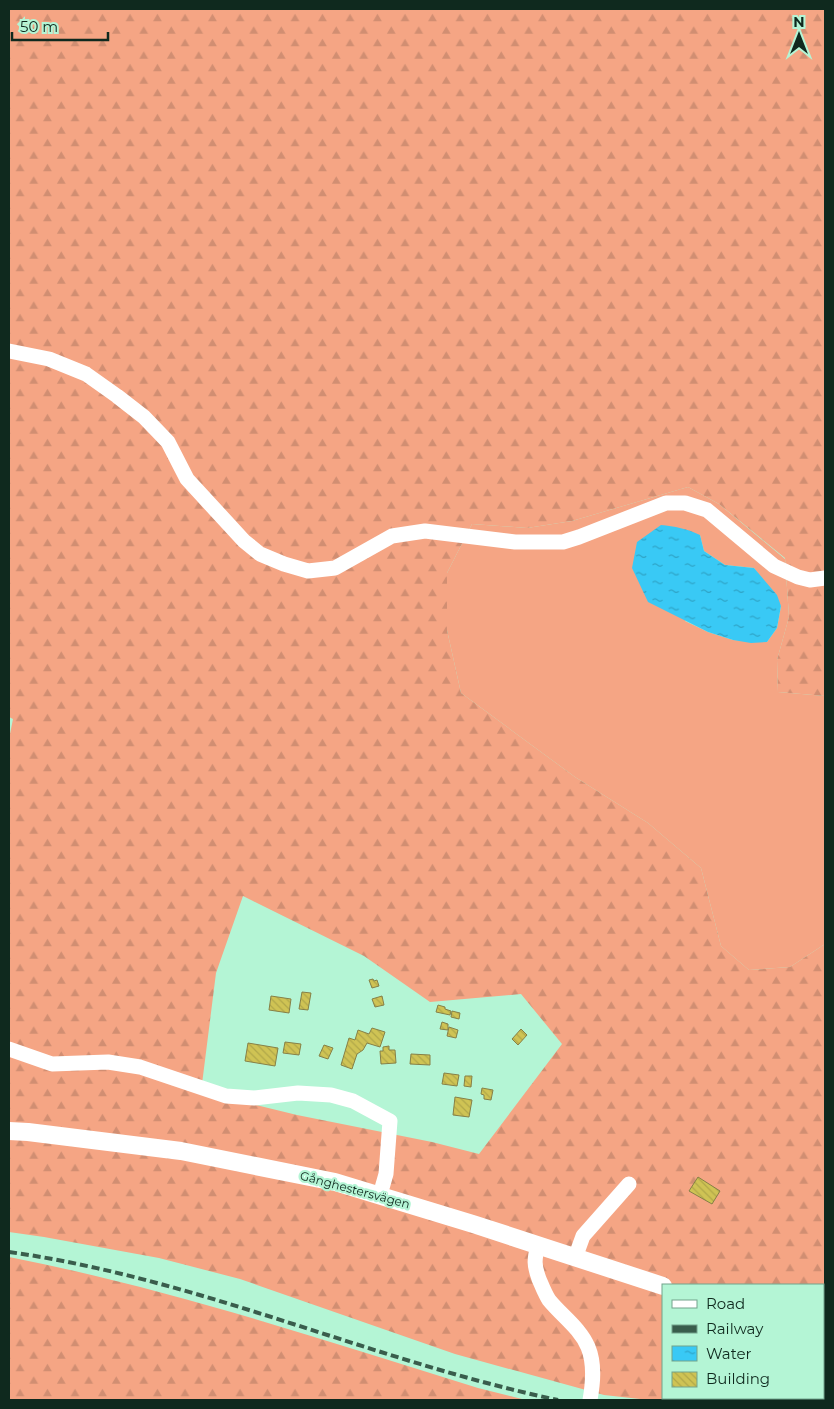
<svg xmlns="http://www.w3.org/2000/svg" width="834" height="1409" viewBox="0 0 834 1409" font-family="Montserrat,sans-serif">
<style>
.grass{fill:#f5a584;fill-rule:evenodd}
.forest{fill:url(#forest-firs);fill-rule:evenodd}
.water{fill:url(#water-ripples)}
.building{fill:url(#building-back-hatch);stroke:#868047}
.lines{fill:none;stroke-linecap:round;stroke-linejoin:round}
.minor{stroke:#fff;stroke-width:15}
.tertiary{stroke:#fff;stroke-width:18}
.rail{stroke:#395d4c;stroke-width:4;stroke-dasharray:8 4;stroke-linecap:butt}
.labels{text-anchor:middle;stroke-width:4.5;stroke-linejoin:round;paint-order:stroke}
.street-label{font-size:12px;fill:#0f291e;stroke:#b4f5d5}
</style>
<defs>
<pattern id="forest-firs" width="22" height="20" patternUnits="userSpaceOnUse" patternTransform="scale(1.25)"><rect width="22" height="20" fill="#f5a584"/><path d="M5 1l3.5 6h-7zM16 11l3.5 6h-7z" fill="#d18e72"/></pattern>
<pattern id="water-ripples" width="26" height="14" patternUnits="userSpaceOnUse" patternTransform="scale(1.25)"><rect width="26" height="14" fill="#39c9f5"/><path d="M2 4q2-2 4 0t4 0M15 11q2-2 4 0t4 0" fill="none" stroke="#2ea3c6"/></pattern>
<pattern id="building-back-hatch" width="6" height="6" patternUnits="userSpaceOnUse" patternTransform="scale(1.25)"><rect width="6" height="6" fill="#cfc354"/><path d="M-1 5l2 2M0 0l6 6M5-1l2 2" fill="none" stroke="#b1a849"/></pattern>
</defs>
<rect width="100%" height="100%" fill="#b4f5d5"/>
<path class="grass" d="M688,487L719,504L785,559L789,617L777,660L778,692L825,696V944L790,967L749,970L721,946L701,868L648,823L575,777L461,693L447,630V573L472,524L527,528L572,521ZM700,535L704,551L725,565L754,568L781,606L777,628L767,642L733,640L708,632L685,621Z"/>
<path class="forest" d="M9,9H825V696L778,692L777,660L789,617L785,558L719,504L688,487L572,521L527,528L472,524L447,573V630L461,693L575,777L648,823L701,868L721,946L749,970L790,967L825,944V1400H649L604,1395L455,1354L240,1279L159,1258L44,1237L9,1232V739L13,719L9,717ZM243,896L364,956L430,1002L521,994L562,1044L479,1154L432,1142L297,1115L248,1103L202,1084L216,973ZM663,1285H823V1398H663Z
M9,1257C168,1288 323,1340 478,1388L526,1400H9Z"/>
<path class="water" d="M661,525C674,526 688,529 700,535L704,551L725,565L754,568L777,595L781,606L777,628L767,642L751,643L733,640L708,632L648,602L632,568L637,542Z"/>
<path class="building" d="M373,979L374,981L377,980L379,986L372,988L369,980Z
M302,992L311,993L308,1010L299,1009Z
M271,996L291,999L289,1013L269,1010Z
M382,996L384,1005L375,1007L372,999Z
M438,1005L445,1007V1009L451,1011L450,1015L436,1012Z
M452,1011L460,1013L459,1019L451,1017Z
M442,1022L448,1024V1030L440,1029Z
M449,1027L458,1030L456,1038L447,1036Z
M372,1028L385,1032L380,1047L367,1043L363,1050L357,1054L352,1069L341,1065L349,1038L355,1040L358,1030L369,1034Z
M521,1029L527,1035L518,1045L512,1039Z
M285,1042L301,1044L299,1055L283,1053Z
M248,1043L278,1048L275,1066L245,1061Z
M324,1045L333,1048L328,1059L319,1056Z
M389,1046V1050H395L396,1063L381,1064L380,1051H383V1047Z
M411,1054L430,1055V1065L410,1064Z
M444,1073L459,1075L457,1086L442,1084Z
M465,1076H472L471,1087L464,1086Z
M482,1088L493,1090L491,1100L484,1099V1095L481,1094Z
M455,1097L472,1100L469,1117L453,1115Z
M698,1177L720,1191L712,1204L689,1191Z"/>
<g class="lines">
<path class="minor" d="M9,351L49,359L86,374L117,396L144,417L168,442L187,479L244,541L260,554L284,564L308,571L335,568L392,536L425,531L515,542H563L579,537L666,503H685L707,510L774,566L798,577L810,580L825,578
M9,1049L52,1064L108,1062L140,1067L226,1096L254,1098L298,1093L331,1095L353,1101L390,1121L386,1174L380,1195
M538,1245C534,1260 534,1265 539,1279C542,1286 545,1294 549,1300C562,1316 580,1328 588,1347C595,1364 593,1383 590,1400
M575,1258L583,1236L629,1184"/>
<path class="tertiary" d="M9,1131L28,1132L181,1151L335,1182L473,1224L663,1286
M823,1338L825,1339"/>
<path class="rail" d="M9,1252C197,1278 372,1361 558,1400"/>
</g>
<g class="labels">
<g class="street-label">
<text transform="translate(355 1190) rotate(15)" y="4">Gånghestersvägen</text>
</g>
</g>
<rect width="834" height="1409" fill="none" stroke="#0f291e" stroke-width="20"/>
<rect x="662" y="1284" width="162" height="115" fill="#b4f5d5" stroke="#72a38c"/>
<rect x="672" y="1300" width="25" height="8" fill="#ffffff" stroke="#72a38c"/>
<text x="706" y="1309" font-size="15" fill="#0f291e">Road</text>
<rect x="672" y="1325" width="25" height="8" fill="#395d4c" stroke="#72a38c"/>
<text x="706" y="1334" font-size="15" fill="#0f291e">Railway</text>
<rect x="672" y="1346" width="25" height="15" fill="url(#water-ripples)" stroke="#72a38c"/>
<text x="706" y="1359" font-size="15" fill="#0f291e">Water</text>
<rect x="672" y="1372" width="25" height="15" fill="url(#building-back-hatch)" stroke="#72a38c"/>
<text x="706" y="1384" font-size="15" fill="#0f291e">Building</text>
<g transform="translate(799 35)" stroke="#b4f5d5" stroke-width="4" paint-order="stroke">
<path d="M0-4L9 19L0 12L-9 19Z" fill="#0f291e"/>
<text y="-8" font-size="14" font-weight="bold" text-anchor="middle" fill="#0f291e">N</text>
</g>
<path d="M12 32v8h96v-8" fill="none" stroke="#0f291e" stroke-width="2.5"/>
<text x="20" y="32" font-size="15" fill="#0f291e" stroke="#b4f5d5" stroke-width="4" paint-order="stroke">50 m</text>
</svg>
